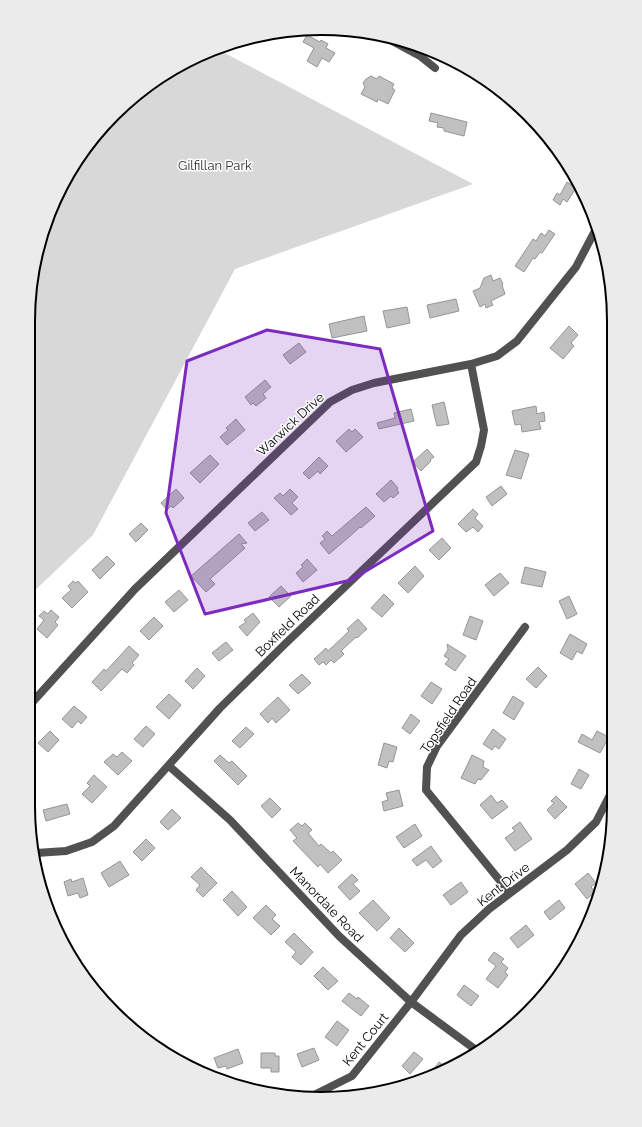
<svg xmlns="http://www.w3.org/2000/svg" width="642" height="1127" viewBox="0 0 642 1127" font-family="Raleway,sans-serif">
<style>
.green{fill:#d8d8d8}
.building{fill:#c0c0c0;stroke:#959595}
.lines{fill:none;stroke-linecap:round;stroke-linejoin:round}
.minor{stroke:#515151;stroke-width:8}
.marked{fill:#7b2cbf;fill-opacity:0.2;stroke:#7b2cbf;stroke-width:3;stroke-linejoin:round}
.labels{text-anchor:middle;stroke-width:3;stroke-linejoin:round;paint-order:stroke}
.park-label{font-size:13px;fill:#2f2f2f;stroke:#fff}
.street-label{font-size:13px;fill:#000;stroke:#fff}
.rim{fill:none;stroke:#000;stroke-width:2}
</style>
<rect width="100%" height="100%" fill="#fff"/>
<path class="green" d="M217,49L473,184L235,269L93,535L28,597L29,302L43,227L67,174L101,128L143,88L192,58Z
M85,978L107,995L104,999L88,984Z"/>
<path class="building" d="M307,35L320,42L321,40L328,44L326,48L335,53L329,62L322,58L317,67L307,61L314,48L303,42Z
M371,76L377,79L379,76L394,84L392,88L395,90L388,104L378,99L377,102L361,94L365,87L363,83L366,79Z
M431,113L467,122L464,136L444,131V128L437,127L438,123L429,121Z
M567,182L576,188L567,202L563,199L560,205L553,200L557,193L560,195Z
M549,230L555,234L542,253L540,252L535,259L533,258L524,272L515,266L533,239L536,241L541,233L545,236Z
M491,275L493,281L500,278L503,284L502,285L505,294L491,301L493,305L486,308L485,304L480,307L473,291L480,288L484,278Z
M456,299L459,311L430,318L427,305Z
M407,307L410,323L387,328L383,311Z
M364,316L367,331L332,338L329,324Z
M569,326L578,335L571,343L574,346L563,359L550,348Z
M299,343L306,352L290,364L283,355Z
M265,380L271,387L263,394L266,398L256,406L253,403L251,405L245,397Z
M444,402L449,424L437,426L432,405Z
M536,406L537,414L544,412L545,421L539,422L541,429L522,432L521,424L515,425L512,411Z
M411,409L414,421L379,429L377,423L395,418L394,413Z
M236,419L245,430L227,445L220,437L228,430L226,428Z
M349,429L352,432L355,429L363,437L346,452L336,441Z
M427,449L434,457L430,460L431,461L421,471L413,462Z
M515,450L529,454L521,479L506,475Z
M210,455L219,464L200,483L190,473Z
M319,457L328,466L320,474L318,471L309,479L303,473Z
M391,480L398,488L397,490L399,493L393,498L391,496L384,502L376,494Z
M501,486L507,494L492,506L486,497Z
M176,489L184,498L173,508L171,506L167,510L161,503Z
M290,489L298,497L292,503L298,509L291,515L274,498L280,493L283,496Z
M366,507L375,516L361,528L360,527L349,537L329,554L320,543L325,539L322,536L327,531L332,536Z
M473,509L478,514L475,518L483,526L478,532L473,527L466,532L458,524Z
M262,512L269,520L255,531L248,523Z
M141,523L148,530L136,542L129,534Z
M239,534L247,543L241,544L245,548L210,579L215,584L206,592L191,576Z
M442,538L451,548L439,560L429,550Z
M107,556L115,564L100,579L92,570Z
M307,559L317,570L303,582L296,573L303,567L301,565Z
M415,566L424,576L408,593L398,583Z
M525,567L546,572L542,587L521,583Z
M500,573L509,583L494,596L485,585Z
M73,581L76,583L78,581L88,592L72,608L62,598L71,590L68,586Z
M281,586L291,596L279,607L269,597Z
M179,590L188,600L174,612L165,602Z
M384,594L394,604L382,617L371,608Z
M569,596L577,614L567,619L559,601Z
M51,610L59,617L55,622L58,625L47,638L37,629L44,620L39,616L44,611L48,614Z
M253,613L260,622L247,636L239,627L246,622L244,620Z
M470,616L483,621L476,640L463,635Z
M154,617L163,626L149,640L140,631Z
M358,619L367,629L357,638L356,637L341,651L344,654L334,663L331,660L326,665L323,662L319,665L314,659L326,648L328,651L344,636L349,631L347,629Z
M570,634L587,644L582,654L577,651L572,660L560,653Z
M226,642L233,650L219,661L212,653Z
M447,644L466,656L455,671L445,664L449,659L444,656L448,650Z
M129,646L139,655L132,663L134,665L127,673L122,669L101,691L92,682L104,669L106,671Z
M538,667L547,676L536,688L526,679Z
M197,668L205,676L193,689L185,681Z
M302,674L311,683L298,694L289,685Z
M431,682L442,689L432,704L421,696Z
M169,694L181,705L169,719L156,707Z
M513,696L524,703L514,720L503,713Z
M278,697L290,710L276,723L272,718L268,723L260,714Z
M74,706L87,717L81,724L78,721L72,728L62,719Z
M411,714L420,721L410,734L402,728Z
M146,726L155,734L143,747L134,739Z
M246,727L254,734L240,748L232,741Z
M493,729L506,739L499,749L495,746L492,750L483,744Z
M50,731L59,740L48,752L38,743Z
M597,731L609,737L600,753L578,742L582,734L592,740Z
M384,743L397,747L393,762L389,761L387,768L378,765Z
M122,752L132,761L118,775L104,762L113,754L117,757Z
M220,755L229,763L232,761L247,776L238,785L214,761Z
M472,755L484,761L483,767L489,770L481,780L478,779L475,784L461,778Z
M579,769L589,775L581,789L571,784Z
M94,775L107,787L92,803L82,794L90,786L87,783Z
M399,790L403,806L384,811L382,802L388,800L386,793Z
M491,795L497,803L502,800L508,807L492,819L480,805Z
M556,796L567,807L555,819L547,810L554,803L551,801Z
M270,798L281,809L272,818L261,806Z
M67,804L70,814L46,821L43,810Z
M172,809L181,818L168,830L160,822Z
M520,822L532,839L515,851L505,838L515,831L512,828Z
M298,823L302,826L305,823L312,830L308,833L319,846L321,844L331,853L333,851L342,860L328,873L320,864L318,867L293,841L297,838L290,830Z
M415,824L422,836L404,848L396,837Z
M146,839L155,848L142,861L133,852Z
M431,846L442,861L433,868L426,860L417,866L412,860Z
M120,861L129,875L109,887L101,873Z
M201,867L217,883L203,897L196,890L200,885L191,877Z
M588,873L596,883L591,887L595,892L587,899L575,884Z
M352,874L358,880L353,884L360,891L350,900L338,887Z
M83,878L88,895L80,898L78,893L68,896L64,882L71,879L72,882Z
M461,882L468,892L451,905L443,895Z
M232,891L247,907L238,916L223,900Z
M373,900L390,918L377,931L359,913Z
M559,900L565,908L550,920L544,912Z
M266,905L276,915L272,919L280,926L271,935L253,918Z
M526,925L534,935L518,948L510,938Z
M399,928L414,943L405,952L390,938Z
M294,933L313,952L301,965L292,957L296,952L285,942Z
M494,952L504,959L501,962L508,968L505,972L508,975L498,988L486,979L496,966L488,960Z
M323,967L338,981L328,990L314,976Z
M464,985L479,996L471,1006L457,995Z
M349,993L357,999L358,997L369,1006L361,1016L342,1001Z
M337,1021L349,1030L337,1046L325,1037Z
M314,1048L319,1060L302,1067L297,1054Z
M238,1049L243,1063L227,1069L226,1066L218,1068L214,1058Z
M414,1052L423,1059L410,1074L402,1066Z
M261,1053H275V1056H279V1072H271V1068H261Z
M439,1062L447,1068L433,1077L428,1078Z"/>
<g class="lines">
<path class="minor" d="M383,36L420,56L435,68
M28,707L135,589L330,402L352,390L374,383L471,364L497,356L517,341L576,267L598,225
M169,766L230,820L339,936L411,1002L476,1050
M36,853L66,851L92,842L114,826L220,708L286,643L476,462L481,446L484,430L471,364
M510,893L426,790L427,767L437,746L525,627
M312,1096L352,1076L411,1002L461,935L489,909L567,850L596,822L613,789"/>
</g>
<path class="marked" d="M267,330L380,349L433,531L351,580L205,614L166,513L187,361Z"/>
<g class="labels">
<g class="park-label">
<text x="215" y="170">Gilfillan Park</text>
</g>
<g class="street-label">
<text transform="translate(290 424) rotate(-43)" y="5">Warwick Drive</text>
<text transform="translate(287 625) rotate(-44)" y="5">Boxfield Road</text>
<text transform="translate(448 715) rotate(-56)" y="5">Topsfield Road</text>
<text transform="translate(503 884) rotate(-38)" y="5">Kent Drive</text>
<text transform="translate(327 904) rotate(46)" y="5">Manordale Road</text>
<text transform="translate(365 1039) rotate(-51)" y="5">Kent Court</text>
</g>
</g>
<path d="M0 0H642V1127H0ZM321 35H321A286 286 0 0 1 607 321V806A286 286 0 0 1 321 1092H321A286 286 0 0 1 35 806V321A286 286 0 0 1 321 35Z" fill="#ebebeb" fill-rule="evenodd"/>
<path class="rim" d="M321 35H321A286 286 0 0 1 607 321V806A286 286 0 0 1 321 1092H321A286 286 0 0 1 35 806V321A286 286 0 0 1 321 35Z"/>
</svg>
